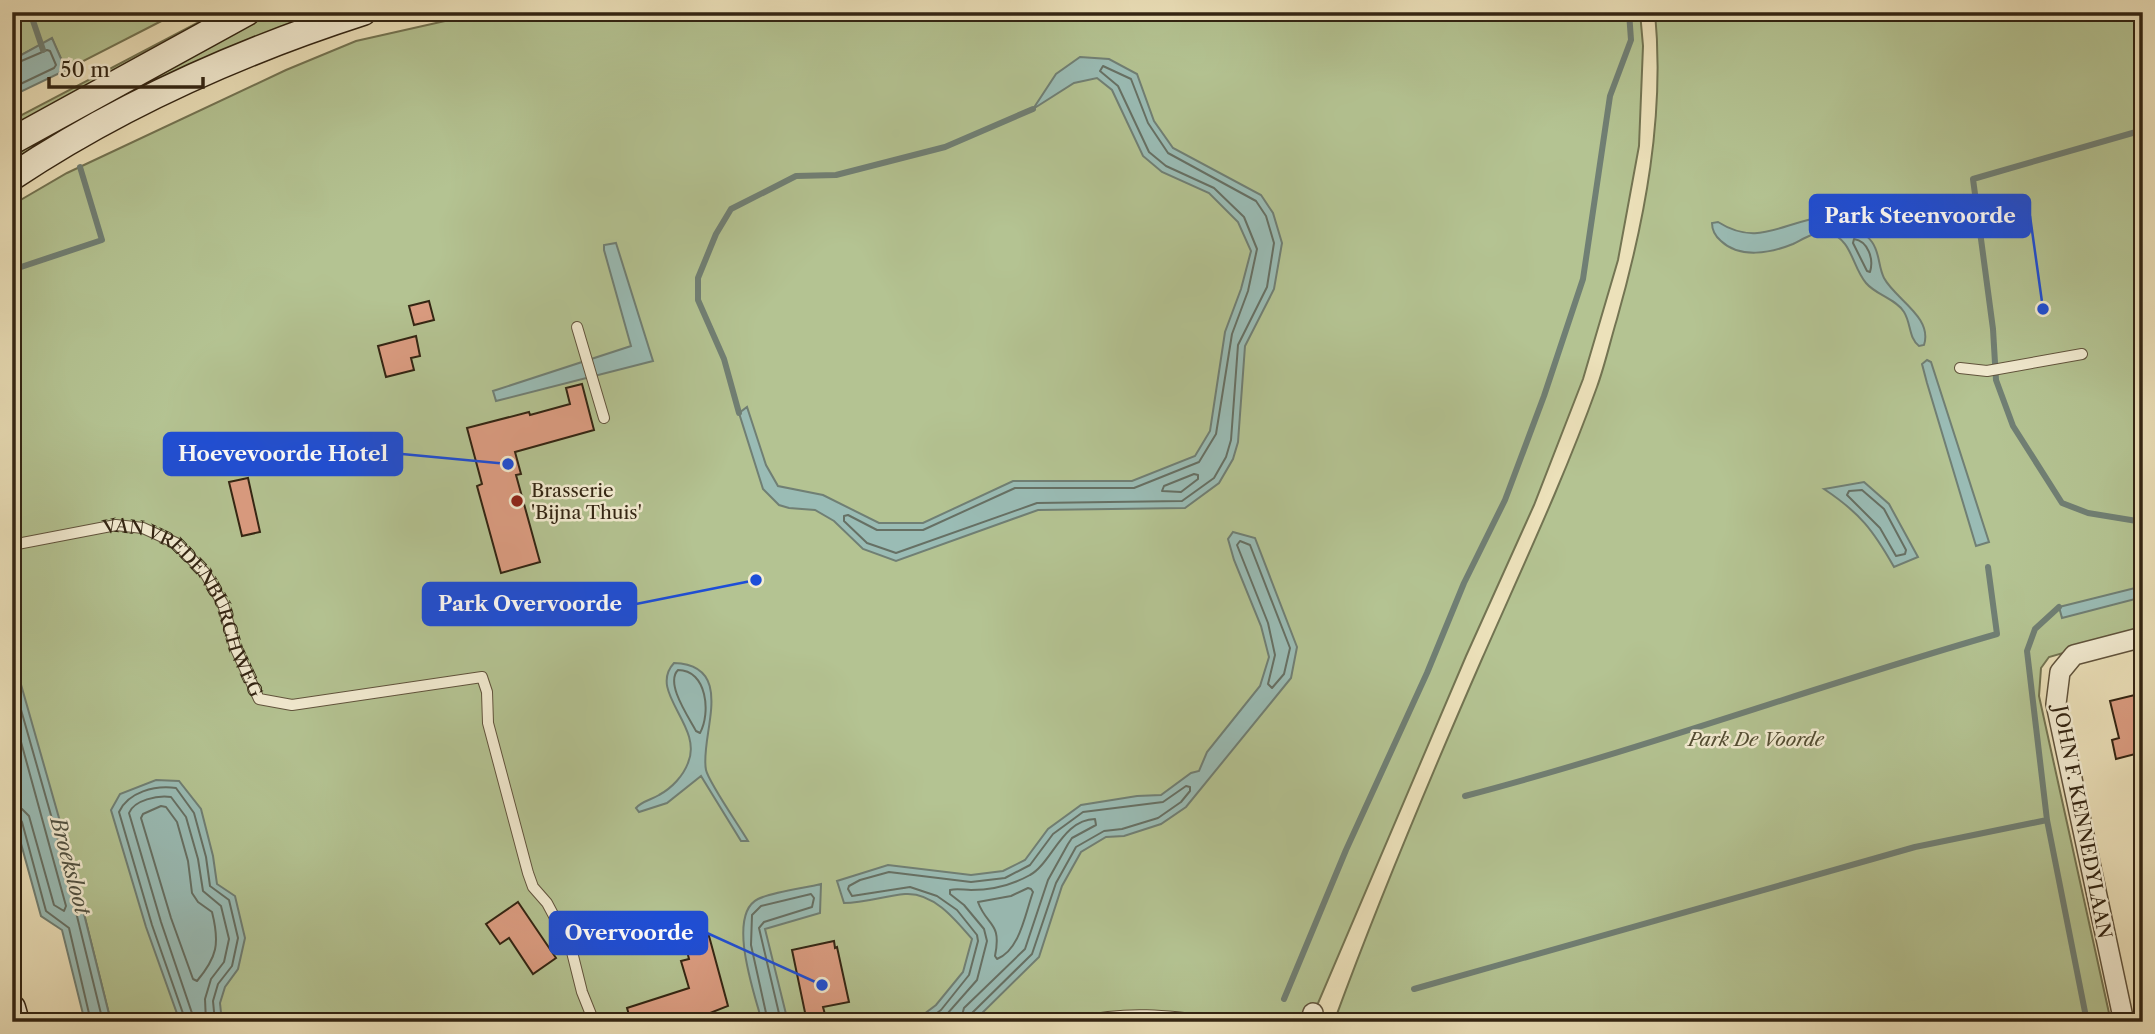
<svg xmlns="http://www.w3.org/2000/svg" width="2155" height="1034" viewBox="0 0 2155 1034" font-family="'Libre Caslon Text',serif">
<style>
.green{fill:#b4c392;stroke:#737452;stroke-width:2}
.water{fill:#9abcb5;stroke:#707f74;stroke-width:2}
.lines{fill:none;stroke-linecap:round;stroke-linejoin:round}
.shore{stroke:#667064;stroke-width:2}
.stream{stroke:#707f74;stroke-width:6}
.building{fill:#dc9d82;stroke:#322412;stroke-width:2}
.lane-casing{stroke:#60533c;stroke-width:12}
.street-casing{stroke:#60533c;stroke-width:22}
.secondary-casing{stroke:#322412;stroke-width:29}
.lane{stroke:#f3ecd2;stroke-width:10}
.street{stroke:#f3ecd2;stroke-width:19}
.secondary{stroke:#f3ecd2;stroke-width:26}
.poi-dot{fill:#8f2418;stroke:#f3ecd2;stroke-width:2.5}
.labels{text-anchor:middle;stroke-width:5;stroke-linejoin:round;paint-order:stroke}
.poi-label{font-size:19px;fill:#322412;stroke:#f3ecd2;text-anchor:start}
.street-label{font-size:19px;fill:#322412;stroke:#f3ecd2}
.park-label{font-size:19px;font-style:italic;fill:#524c32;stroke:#f3ecd2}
.water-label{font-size:21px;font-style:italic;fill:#515243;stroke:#f3ecd2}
.leader{fill:none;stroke:#1d4ed8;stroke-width:2.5}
.callout-dot{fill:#1d4ed8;stroke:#f3ecd2;stroke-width:2.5}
.callout{fill:#1d4ed8;stroke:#1d4ed8;stroke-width:2.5}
.callout-label{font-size:21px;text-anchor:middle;font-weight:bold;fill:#fff}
</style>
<rect width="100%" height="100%" fill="#ece1ba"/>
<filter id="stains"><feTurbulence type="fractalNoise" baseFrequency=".00286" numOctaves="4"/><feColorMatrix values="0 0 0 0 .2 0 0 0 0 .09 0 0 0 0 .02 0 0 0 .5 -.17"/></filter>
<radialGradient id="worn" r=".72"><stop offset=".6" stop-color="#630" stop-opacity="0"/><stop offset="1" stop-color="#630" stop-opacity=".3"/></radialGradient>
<path class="green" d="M12,12H179L66,70L52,39L12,60Z
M218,12H228L12,129V120Z
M270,12H333L12,163V155L97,104Z
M485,12H1640L1643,46L1639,146L1618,260L1583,379L1534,505L1466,656L1310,1022H111L67,846L12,673V205L67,173L286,70L356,41Z
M1655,12H1867L1877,15L1887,12H2143V630L2049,657L2041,668L2039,696L2111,1022H1334C1379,899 1430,778 1482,659C1522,568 1564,479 1597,387C1605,365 1610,342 1617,319C1645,220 1665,116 1655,12Z"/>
<path class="water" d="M52,38L66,70L12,96V60Z
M1080,57L1109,59L1137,74L1154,121L1173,148L1261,195L1273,213L1282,243L1274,289L1245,346L1238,442L1233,459L1219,483L1185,508L1038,510L896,561L863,549L834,521L815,510L789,508L779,505L763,489L739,413L747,407L766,465L778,486L823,495L879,523H923L1013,481H1132L1195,456L1210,431L1225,332L1241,289L1251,251L1238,222L1209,193L1162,172L1143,156L1112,90L1097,78L1074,83L1033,109L1056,74Z
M1825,217C1842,221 1862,228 1872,242C1880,253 1878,266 1884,278C1895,299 1933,317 1924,345L1919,346C1909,339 1911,323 1904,312C1896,299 1876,295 1866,283C1852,267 1852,238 1828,233C1815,231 1805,238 1793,244C1771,253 1740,259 1721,241C1715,236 1712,231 1712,223L1718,222C1759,248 1783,221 1825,217Z
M616,243L653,361L496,401L493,391L631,346L604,250V245Z
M1927,360L1931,362L1989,542L1976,546L1927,383L1922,364Z
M1864,482L1889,504L1918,557L1894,567C1873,530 1860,513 1824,489Z
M1233,532L1255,538L1297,647L1291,678L1186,807L1161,824L1124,836L1106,837L1081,852L1062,886L1039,957L973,1022H902L920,1017L936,1005L963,972L972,939C955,919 933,892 905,894C884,896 865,903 844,903L837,881L888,865L971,875L1003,871L1025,860L1048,829L1081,805L1137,796L1161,795L1191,773L1199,771L1207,752L1260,686L1269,657L1261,626L1234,560L1228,539Z
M2143,586V597L2062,618L2059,607Z
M12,663L16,667L67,846L111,1022H85L62,930L41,916L12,811Z
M674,663C738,665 699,737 706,770C709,783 740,827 748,841H741L701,776L667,803L639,812L636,808C642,801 651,800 659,795C672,788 683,776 688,763C704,726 647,692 674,663Z
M156,780L179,781L201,809L213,856L217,884L235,896L245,938L238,969L225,987L220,1003L222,1022H180L146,927L111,810L120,794Z
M821,884L820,913L765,929L788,1022H762C755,995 726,915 758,899C772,892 805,888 821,884Z"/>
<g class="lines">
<path class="shore" d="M12,65L47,50L50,51L56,65L54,68L12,88
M1103,66L1131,79L1148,123L1168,153L1256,201L1266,216L1274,243L1267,287L1238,345L1231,440L1226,457L1214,478L1182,501L1037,503L896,553L867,543L844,521V516L848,515L877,530H923L1015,488H1134L1199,462L1216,434L1232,334L1248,291L1257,249L1244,217L1214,188L1166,166L1149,152L1118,86L1100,71Z
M1854,239C1868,241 1874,259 1870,272L1867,271L1853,243Z
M1194,474L1198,475V479L1181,492L1162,491L1164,486Z
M1862,490L1884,509L1906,550L1905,554L1896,556L1880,528L1847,495L1849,491Z
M1240,541L1250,545L1290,648L1284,674L1272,688L1268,684L1275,655L1268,623L1237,545Z
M678,670C707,670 711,713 700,733L696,731C688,716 665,683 678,670Z
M12,678L60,847L103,1022
M12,709L66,906L64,911L54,905L29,816L22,809L12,807
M161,806L166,807L177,822L188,861L192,893L198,902L212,912C220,944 217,957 197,981L193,979L171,918L141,818L143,814Z
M12,816L19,817L22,822L46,911L69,928L91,1022
M1028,888L1031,889L1033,892C1025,914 1020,950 997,959L995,956C1002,921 987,927 978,902L1011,896Z
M186,1022L152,925L119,812C128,792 155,785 176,788L194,813L206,857L210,886L229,900L238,938L232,966L218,984L213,1001L215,1022
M195,1022L161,922L129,813C134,800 158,795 171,797L186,817L198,859L203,891L221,906L229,939L224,962L211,979L205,999L206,1022
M768,1022L751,945L752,915L761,906L811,894L814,898L812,907L764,922L759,928L781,1022
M925,1022L941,1010L969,975L978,941L977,935L957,910L937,896L910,887L852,896L848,889L849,886L860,880L889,872L971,882L1005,878L1030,865L1053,834L1083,812L1163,802L1186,786L1190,787V791L1181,802L1158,818L1122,829L1104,831L1076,847L1056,883L1032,954L971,1014L968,1022
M940,1022L977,980L987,941L984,929L964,905L950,894V890C957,888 964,890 971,890C993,890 1012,885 1030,875C1051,864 1063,819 1095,819L1096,825L1072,838L1068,844L1048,880L1025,949L964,1008L960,1022"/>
<path class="stream" d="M30,12L43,50
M2143,130L1973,179L1993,329L1996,380L2013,426L2062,503L2088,513L2143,522
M12,270L102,240L80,167
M739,413L724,359L698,300V278L716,234L731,209L796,176L836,175L945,147L1033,109
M2059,607L2035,629L2027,651L2047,820L2087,1022
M1465,796C1644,749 1819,685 1997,634L1988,567
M1414,989L1915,847L2047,820
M1284,999L1346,850L1427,673L1464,583L1505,500L1544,396L1583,279L1610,96L1631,40L1629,12"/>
</g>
<path class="building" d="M429,301L434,320L414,325L409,306Z
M416,336L420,356L411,358L414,370L386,377L378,346Z
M582,384L594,430L515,452L521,474L516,475L540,562L501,573L477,486L482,484L467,428L529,412L530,415L570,404L566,388Z
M248,478L260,532L242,536L229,482Z
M2143,693V752L2116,759L2112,740L2119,738L2110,701Z
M518,902L556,958L533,974L509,938L500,944L486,924Z
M709,936L728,1006L687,1022H631L627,1008L689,988L681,961L689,959L685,943Z
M834,941L835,948L837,947L849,1002L823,1007L827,1022H807L792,950Z"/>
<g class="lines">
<g class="lane-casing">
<g id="lane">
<path d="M577,327L604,418"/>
<path d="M1960,368L1987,371L2082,354"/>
<path id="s1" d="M12,545L116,525L143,528L176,543L205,573L223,604L235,647L259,699L292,705L482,677L487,692L488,723L528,873L533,887L547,903L571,948L582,992L594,1022"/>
<path d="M1079,1022C1125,1011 1168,1015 1215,1022"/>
</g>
</g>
<g class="street-casing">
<path id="street" d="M1310,1022L1313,1013
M2124,1022L2056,704L2060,672L2074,655L2143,637"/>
</g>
<g class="secondary-casing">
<path id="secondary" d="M12,141L247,12
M12,177C120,105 239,52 363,12
M12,1008L16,1022"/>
</g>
<use href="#lane" class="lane"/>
<use href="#street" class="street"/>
<use href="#secondary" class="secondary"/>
</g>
<circle class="poi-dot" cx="517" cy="501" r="7"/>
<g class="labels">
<g class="poi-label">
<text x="531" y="497">Brasserie<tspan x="531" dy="22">'Bijna Thuis'</tspan></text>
</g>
<g class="street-label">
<text dy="7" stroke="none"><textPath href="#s1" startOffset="219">VAN VREDENBURCHWEG</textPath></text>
<text transform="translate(2083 822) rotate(79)" y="7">JOHN F. KENNEDYLAAN</text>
</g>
<g class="park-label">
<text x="1756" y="746">Park De Voorde</text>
</g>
<g class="water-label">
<text transform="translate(70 866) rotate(75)" y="7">Broeksloot</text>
</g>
</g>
<path class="leader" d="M2043 309L2030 216M508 464L402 454M756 580L636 604M822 985L707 933"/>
<g class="callout-dot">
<circle cx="2043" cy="309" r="7"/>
<circle cx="508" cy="464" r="7"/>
<circle cx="756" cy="580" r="7"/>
<circle cx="822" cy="985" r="7"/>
</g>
<g class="callout">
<rect x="1810" y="195" width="220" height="42" rx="7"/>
<rect x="164" y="433" width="238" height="42" rx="7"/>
<rect x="423" y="583" width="213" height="42" rx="7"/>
<rect x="550" y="912" width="157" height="42" rx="7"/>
</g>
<g class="callout-label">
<text x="1920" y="223">Park Steenvoorde</text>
<text x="283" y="461">Hoevevoorde Hotel</text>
<text x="530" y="611">Park Overvoorde</text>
<text x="629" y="940">Overvoorde</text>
</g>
<rect width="2155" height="1034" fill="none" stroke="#ece1ba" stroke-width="42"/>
<rect x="14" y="14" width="2127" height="1006" fill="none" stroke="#322412" stroke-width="3.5"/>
<rect x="21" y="21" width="2113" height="992" fill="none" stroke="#322412" stroke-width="2"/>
<path d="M49 77v10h154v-10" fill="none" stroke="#322412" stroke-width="3.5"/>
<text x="60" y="77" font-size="21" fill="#322412" stroke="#f3ecd2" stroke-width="5" paint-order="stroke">50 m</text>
<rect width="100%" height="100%" filter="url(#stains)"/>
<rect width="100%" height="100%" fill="url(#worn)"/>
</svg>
